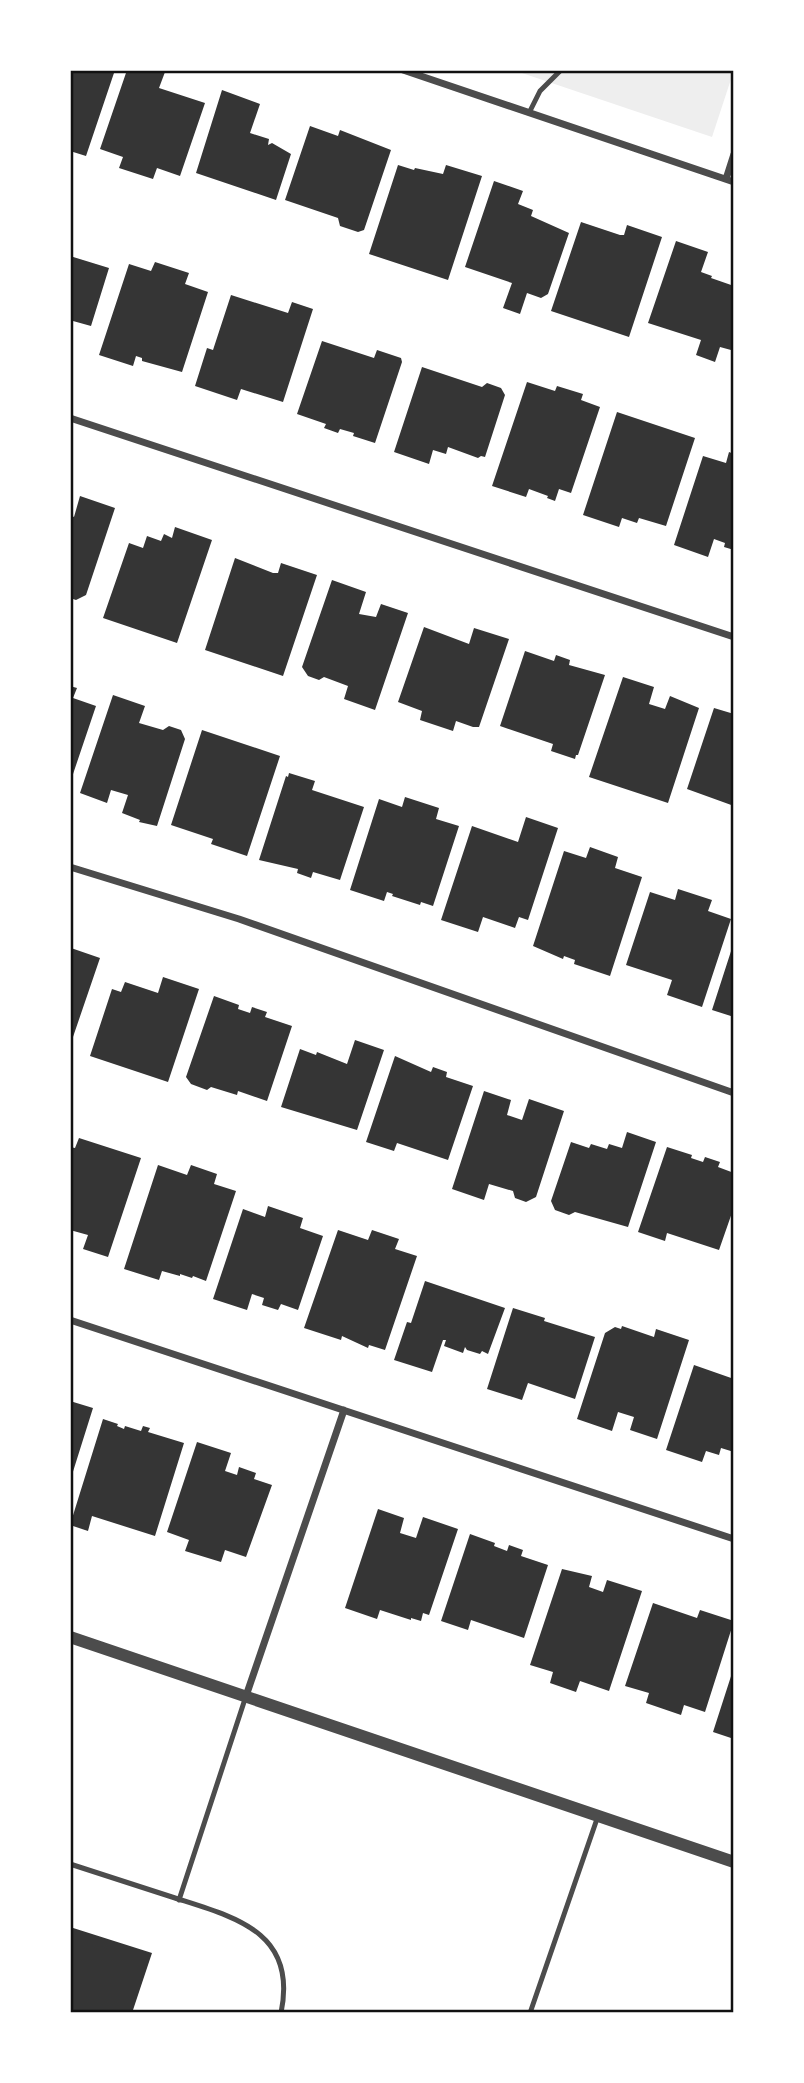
<svg xmlns="http://www.w3.org/2000/svg" width="804" height="2083" viewBox="0 0 804 2083" font-family="Commissioner,sans-serif">
<style>
.green{fill:#eee}
.building{fill:#353535}
.lines{fill:none;stroke-linecap:round;stroke-linejoin:round}
.service{stroke:#4c4c4c;stroke-width:5}
.minor{stroke:#4c4c4c;stroke-width:7}
.tertiary{stroke:#4c4c4c;stroke-width:12}
.neatline{fill:none;stroke:#111;stroke-width:2.5}
</style>
<rect width="100%" height="100%" fill="#fff"/>
<path class="green" d="M513,70H734L712,137Z"/>
<path class="building" d="M70,70H115L86,156L70,151Z
M127,70L165,72L159,88L205,103L180,176L157,168L153,179L119,168L123,157L100,149Z
M222,90L260,104L250,133L269,139L268,145L272,143L291,154L276,200L196,173Z
M310,126L338,136L340,130L391,150L364,230L358,232L340,226L338,218L285,200Z
M398,165L414,170L415,168L443,174L446,165L482,176L448,280L369,254Z
M494,181L523,191L518,204L533,210L531,216L569,233L548,294L541,298L527,293L520,314L503,308L512,283L465,267Z
M581,222L620,235H624L627,225L662,237L629,337L551,311Z
M676,241L708,252L701,272L712,276L711,278L734,286V340L731,350L720,347L715,362L696,355L701,340L648,323Z
M70,256L109,268L91,326L73,321L72,324L70,323Z
M155,262L189,273L185,284L208,292L182,372L142,361V358L136,356L133,366L99,355L129,264L151,271Z
M231,295L288,313L292,302L313,309L283,402L241,389L237,400L195,386L207,348L213,350Z
M322,341L374,358L377,350L401,358L402,362L375,443L353,436L354,433L340,429L338,433L324,428L326,424L297,414Z
M422,367L482,387L487,383L501,388L505,395L485,457L481,456L478,458L448,447L446,454L433,450L429,464L394,452Z
M527,382L555,391L557,386L583,394L581,400L600,407L571,493L559,489L555,501L547,498L548,496L529,489L526,497L492,486Z
M617,412L695,438L666,526L639,518L637,523L622,518L619,527L583,515Z
M729,452L734,454V550L724,547L725,543L714,539L708,557L674,545L703,456L726,463Z
M80,496L115,508L86,595L76,600L70,598V515L74,517Z
M175,527L212,540L177,643L103,618L129,543L143,548L147,536L161,541L164,534L172,538Z
M235,558L273,573H278L281,563L317,575L283,676L205,650Z
M332,580L366,592L359,614L376,617L381,604L408,613L375,710L344,699L348,686L324,677L319,680L308,676L302,667Z
M424,627L469,644L474,628L509,639L479,727H473L456,721L453,731L420,720L422,711L398,702Z
M525,651L554,661L556,655L570,660L569,665L605,675L578,755H576L575,759L551,751L553,744L500,726Z
M623,677L654,687L649,704L665,709L670,696L699,708L668,803L589,777Z
M70,686L77,688L73,698L96,706L70,783Z
M113,695L145,706L139,723L163,730L169,726L181,730L185,739L157,826L139,822L140,820L122,813L128,795L111,790L107,803L80,793Z
M714,708L734,714V806L687,789Z
M202,730L280,756L247,856L211,844L213,839L171,825Z
M289,773L315,781L312,790L364,807L340,880L313,872L311,878L297,873L298,869L259,860L286,776L288,777Z
M405,797L439,808L436,819L459,826L433,906L421,902L420,905L392,896L393,894L387,892L384,901L350,890L379,799L402,807Z
M526,817L558,828L528,920L519,917L515,928L483,917L478,932L441,920L472,826L518,842Z
M590,847L618,857L615,868L642,877L610,976L574,964L575,960L564,956L563,959L533,946L564,851L586,858Z
M678,889L712,900L708,911L731,919L702,1007L667,995L672,980L626,965L650,892L675,900Z
M733,945H734V1017L712,1010Z
M71,948L100,958L73,1037L70,1036Z
M163,977L199,989L168,1082L90,1056L112,989L121,992L125,982L158,993Z
M214,996L239,1005L238,1009L250,1013L252,1007L267,1012L265,1017L292,1026L267,1101L238,1091L237,1095L211,1087L207,1090L191,1084L186,1077Z
M355,1040L384,1050L357,1130L281,1107L300,1049L316,1055L317,1052L347,1064Z
M395,1056L431,1072L433,1067L447,1072L446,1077L473,1086L448,1160L397,1143L394,1151L366,1142Z
M484,1091L511,1100L507,1115L522,1120L529,1099L564,1111L536,1197L526,1202L515,1198L513,1191L489,1184L484,1200L452,1189Z
M627,1132L656,1142L628,1227L575,1212L569,1215L555,1210L551,1201L571,1142L589,1148L591,1144L607,1149L609,1144L622,1148Z
M79,1138L141,1158L108,1257L83,1249L88,1235L70,1230V1147L75,1148Z
M667,1147L692,1155L691,1158L703,1162L705,1157L720,1162L718,1167L734,1173V1207L719,1250L667,1233L665,1241L638,1232Z
M158,1165L187,1175L191,1165L217,1174L214,1184L236,1191L206,1281L193,1276L192,1278L180,1274V1276L162,1271L159,1280L124,1269Z
M268,1206L303,1218L300,1228L323,1236L298,1310L281,1304L278,1310L262,1305L264,1298L252,1294L247,1310L213,1299L243,1209L265,1217Z
M338,1230L368,1240L372,1230L399,1239L395,1249L417,1256L385,1350L369,1345L368,1348L342,1336L341,1340L304,1328Z
M425,1281L505,1308L488,1354L482,1351L480,1354L467,1350L465,1347L463,1353L444,1346L446,1340H443L432,1372L394,1360L407,1322L411,1323Z
M513,1308L545,1318L544,1321L595,1337L575,1399L528,1383L522,1400L487,1389Z
M622,1326L654,1337L656,1329L689,1340L657,1439L630,1430L634,1417L618,1412L612,1431L577,1419L605,1333L615,1327L621,1329Z
M694,1365L734,1379V1452L721,1448L719,1455L706,1451L702,1462L666,1450Z
M70,1401L93,1408L71,1478H70Z
M103,1419L118,1424L117,1426L124,1429L125,1426L141,1431L143,1426L150,1428L148,1432L184,1443L155,1536L92,1516L88,1531L70,1525Z
M197,1442L231,1453L225,1471L237,1475L239,1467L256,1473L254,1479L272,1485L246,1557L225,1550L221,1562L185,1551L189,1540L167,1532Z
M378,1509L404,1518L400,1533L416,1538L423,1517L458,1529L429,1615L423,1613L421,1621L411,1618V1620L380,1610L377,1619L345,1608Z
M470,1534L495,1543L494,1546L507,1551L509,1545L523,1550L521,1556L548,1565L524,1638L471,1620L468,1630L441,1621Z
M562,1569L592,1576L589,1587L603,1592L607,1580L642,1591L609,1691L580,1681L576,1692L550,1683L553,1672L530,1665Z
M653,1603L697,1618L700,1610L734,1621L705,1712L684,1705L681,1715L646,1703L649,1693L625,1686Z
M733,1670H734V1739L713,1732Z
M70,1927L152,1953L132,2013H70Z"/>
<g class="lines">
<path class="service" d="M529,113L540,91L561,70
M70,1864C104,1875 138,1886 172,1897C234,1917 298,1931 281,2013
M179,1900L246,1696
M530,2013L598,1816"/>
<path class="minor" d="M403,70L734,182
M726,179L734,154
M70,418L734,637
M70,867L239,919L734,1093
M70,1320L734,1539
M246,1696L344,1410"/>
<path class="tertiary" d="M70,1637L734,1862"/>
</g>
<rect width="804" height="2083" fill="none" stroke="#ffffff" stroke-width="144"/>
<rect x="72" y="72" width="660" height="1939" class="neatline"/>
</svg>
